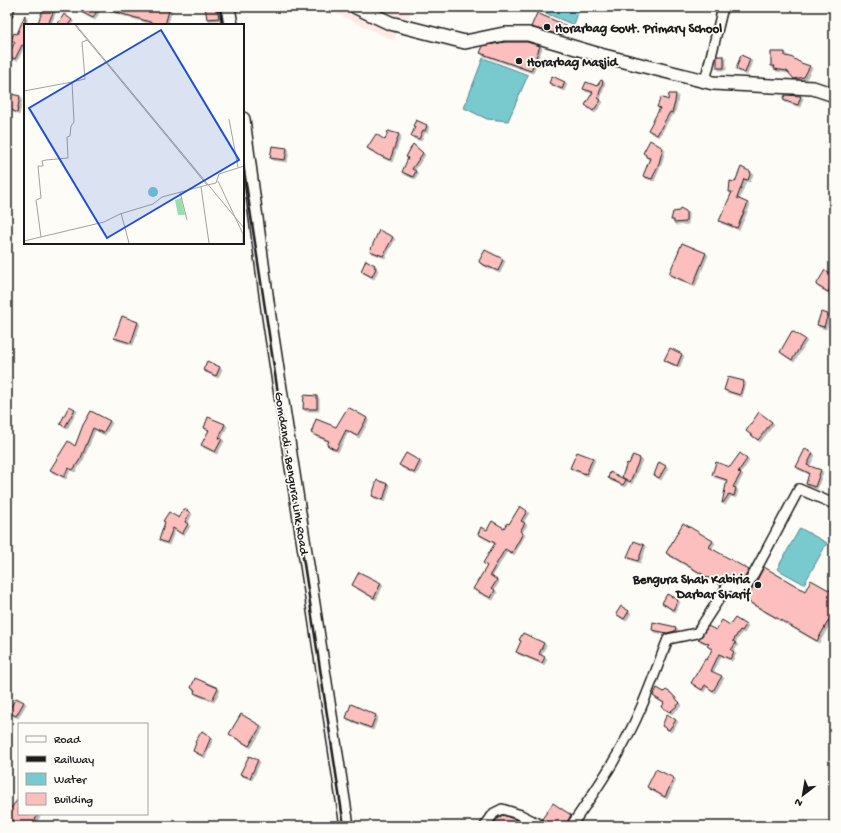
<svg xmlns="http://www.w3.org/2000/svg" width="841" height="833" viewBox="0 0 841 833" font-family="'Gochi Hand',sans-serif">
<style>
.built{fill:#fdeae6}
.water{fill:#79cacf;stroke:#548487}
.building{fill:#fcbfbd;stroke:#1c1c1c;filter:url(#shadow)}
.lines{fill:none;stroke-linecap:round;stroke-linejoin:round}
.street-casing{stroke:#1c1c1c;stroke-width:12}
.secondary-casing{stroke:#1c1c1c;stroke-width:16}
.street{stroke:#fdfcf7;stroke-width:9}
.secondary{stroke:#fdfcf7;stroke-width:13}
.rail{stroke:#1c1c1c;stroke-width:2.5}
.poi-dot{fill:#1c1c1c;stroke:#fdfcf7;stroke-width:1.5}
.labels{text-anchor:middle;stroke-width:3.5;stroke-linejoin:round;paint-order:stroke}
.poi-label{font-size:13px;font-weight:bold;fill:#1c1c1c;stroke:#fdfcf7;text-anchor:start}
.street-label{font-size:13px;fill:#1c1c1c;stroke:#fdfcf7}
.inset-road{fill:none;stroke:#a3a29f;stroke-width:1}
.view{fill:#1d4ed8;fill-opacity:0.15;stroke:#1d4ed8;stroke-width:2}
.inset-edge{fill:none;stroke:#1c1c1c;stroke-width:2}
</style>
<defs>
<filter id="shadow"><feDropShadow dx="2" dy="2" stdDeviation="0" flood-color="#0004"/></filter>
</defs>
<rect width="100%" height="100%" fill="#fdfcf7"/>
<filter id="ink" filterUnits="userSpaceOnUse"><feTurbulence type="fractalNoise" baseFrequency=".025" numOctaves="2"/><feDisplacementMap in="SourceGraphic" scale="8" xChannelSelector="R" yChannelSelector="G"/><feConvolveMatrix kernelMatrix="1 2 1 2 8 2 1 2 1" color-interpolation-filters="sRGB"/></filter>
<g filter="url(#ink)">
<path class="built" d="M314,7H349L399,28L393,40L340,15Z
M377,7H413L406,21Z"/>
<path class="water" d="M544,7H580L574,25L543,12Z
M483,58L528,75L508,121L487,119L464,108Z
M800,528L827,543L804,584L777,569Z"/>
<path class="building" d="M44,7H55L48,25H37Z
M72,7H99L93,18Z
M107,7H170L165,25H160L106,9Z
M205,7H217L219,18L207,19Z
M537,13L565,25L561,35L531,27Z
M64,14L72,20L68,25H57Z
M25,15V46L22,45L15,59L8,56L15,42L11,40L14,33L17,34Z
M505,42H527L540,46L531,71L480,53L483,46Z
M771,52H785V56L791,57L801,63L810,66L804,77L794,79L787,71L774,69L775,66H771Z
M741,55L750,59L745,73L736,69Z
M717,56H724V68H717Z
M552,76L565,82L562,89L549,83Z
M601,80L603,81L598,98L601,100L593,111L585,105L593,92L583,89L586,82L597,86Z
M7,93L20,96L17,113L7,107Z
M669,94H676L675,102L672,113L670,112L657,135L648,130L660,108L657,107L661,97L668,100Z
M785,95L801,96L798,105L783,100Z
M416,120L427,125L425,131L423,130L419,139L411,136L415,127L413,126Z
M388,131L399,134L390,160L381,156L367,148L376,134L385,140Z
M650,140L663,148L659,163L652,179L643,176L650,158L646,157V155L643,153Z
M413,144L423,153L412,169L416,171L413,177L402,172L408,158L406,157Z
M272,146L287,148L285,160L270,158Z
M741,167L751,172L748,180L744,179L737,198L748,203L737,228L719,221L732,192H729L730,181L735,182Z
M680,208L686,211V222L674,223V220H671L673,212L679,211Z
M379,230L393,237L383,256L370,251Z
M682,243L706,253L693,285L669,274Z
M485,250L503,259L498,271L480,263L479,261Z
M366,260L375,265L374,267L376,268L372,277L361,271Z
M825,270L834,275V280L828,292L816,285Z
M821,312L828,314L824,327L817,325Z
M122,316L138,322L131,343L114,338Z
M792,331L805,339L792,360L780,352Z
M670,348L682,354L677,366L664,360Z
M207,361L220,367L216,376L203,370Z
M728,377L744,381L740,395L724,390Z
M304,395L317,396V409H303Z
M69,406L75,409L65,427L60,424Z
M348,407L367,418L357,436L346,430L336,450L327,445L329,441L311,433L316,419L336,427Z
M91,411L110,421L103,433L93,428L81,458L73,470L68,468L64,477L50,470L68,441L75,446L83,425Z
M759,412L772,422L758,440L746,431Z
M208,417L225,424L219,438L222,439L215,452L201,445L209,430L204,428Z
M805,449L813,453L807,465L821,470L815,487L806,484L809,473L796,467Z
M577,452L593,458L586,474L570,468Z
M406,453L420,461L414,473L399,465Z
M740,453L747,459L738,472L741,473L733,487L736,488L734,496L729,494L723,503H722L727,480L712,475L716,462L730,467Z
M633,455L640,458L630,482L622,477L627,463L629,464Z
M659,462L666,466L659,478L654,475Z
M610,472L626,480L623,485L608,478Z
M377,480L388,484L383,500L372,496Z
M520,506L527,511L521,521L525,523L520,531L523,533L512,553L505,549L490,575L497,580L492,588L495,590L491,598L473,589L487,566L483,563L495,543L478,534L481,527L487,530L492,521L504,528L507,523L509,524Z
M184,509L190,512L185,522L188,524L182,534L173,528L167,543L159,540L165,522L163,521L169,512L179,518Z
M683,523L713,541L709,547L749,570L741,584L728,579L725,580L721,585L666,553Z
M634,541L644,545L638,561L627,557Z
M764,567L805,591L811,580L834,593V611L817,641L742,598H745L749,595Z
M359,572L381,583L374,598L352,585Z
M667,594L678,600L673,610L662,603Z
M621,606L629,611L624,619L616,614Z
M735,618L746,625L742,631L740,630L733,641L736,643L731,650L734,652L730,659L719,654L711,671L722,676L713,691L705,685L702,690L691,683L705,659L707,660L712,649L707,646L709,644L698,639L702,636L708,626L716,630L722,620L730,625Z
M653,622L676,627L675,631L667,633L652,630Z
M523,633L544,643L539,654L545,657L542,663L516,652L521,641L519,640Z
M195,678L218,688L212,700L194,693L195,690L191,688Z
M657,688L664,692L666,690L671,693L680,703L670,712L662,707L664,703L653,696Z
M16,698L24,702L16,716L8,712Z
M351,704L376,715L371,728L346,718Z
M241,714L261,726L249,746L229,734Z
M667,714L676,720L669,730L662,726Z
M202,731L211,737L203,756L193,751L196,743L195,742Z
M249,756L258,760L250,778L240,774Z
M656,769L674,778L665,797L647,787Z
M19,798V814H38L32,826L26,823L24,826H18L7,818L8,808H11Z
M553,803L571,815L565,826H549L548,822L542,819Z
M503,815L519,821L530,826H492L498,818Z"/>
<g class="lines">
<g class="street-casing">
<path id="street" d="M7,15L10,7
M705,81L723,7
M485,826L494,813L502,809L521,815L543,826
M571,826C597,789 623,750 641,708C651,685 659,662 668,639L697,633L728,585L744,592L799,489L834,504"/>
</g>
<g class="secondary-casing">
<path id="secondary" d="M228,7L231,25
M356,7L390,23L465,42L504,34H528L600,55L713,83L813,88L834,95
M243,119L269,317L347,826"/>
</g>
<use href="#street" class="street"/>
<use href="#secondary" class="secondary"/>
<path class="rail" d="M220,7L222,25
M243,164L344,826"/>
</g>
</g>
<g class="poi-dot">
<circle cx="547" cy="27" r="4"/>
<circle cx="519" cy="61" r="4"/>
<circle cx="758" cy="585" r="4"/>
</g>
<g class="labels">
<g class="poi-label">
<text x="555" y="32">Horarbag Govt. Primary School</text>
<text x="527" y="66">Horarbag Masjid</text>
<text x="750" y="583" text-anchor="end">Bengura Shah Kabiria<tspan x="750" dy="15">Darbar Sharif</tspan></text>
</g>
<g class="street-label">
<text transform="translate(293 473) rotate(81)" y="5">Gomdandi - Bengura Link Road</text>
</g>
</g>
<g transform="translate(24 24)">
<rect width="220" height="220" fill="#fdfcf7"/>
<path d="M157,174L161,191H154L151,176Z" fill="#97dfae"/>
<path d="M124 168a5 5 0 1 1 10 0a5 5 0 1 1-10 0Z" fill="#79cacf"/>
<path class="inset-road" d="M52,1L220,204M0,67L48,58M205,95L214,143M194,157L219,210V219M183,161L192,159L195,150L220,142M177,163L185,219M156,168L163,196M97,189L105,219M17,213L12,176L17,174L14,142H19L18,137L22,136L44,134L43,113L46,112L47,102L50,98L48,58L61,55L58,18L64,16M0,217L80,198L96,190L129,180L138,173L183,161L51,1"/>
<path class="view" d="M137,6L215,136L83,214L5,84Z"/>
<rect width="220" height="220" class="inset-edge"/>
</g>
<rect width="841" height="833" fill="none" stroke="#fdfcf7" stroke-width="24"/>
<rect x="12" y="12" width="817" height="809" fill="none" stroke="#1c1c1c" stroke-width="1.5" filter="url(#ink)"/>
<rect x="18" y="723" width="130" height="92" fill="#fdfcf7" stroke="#a3a29f"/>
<rect x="26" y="736" width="20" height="6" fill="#fdfcf7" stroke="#a3a29f"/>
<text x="54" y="743" font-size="12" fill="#1c1c1c">Road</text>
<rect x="26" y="756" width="20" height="6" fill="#1c1c1c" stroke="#a3a29f"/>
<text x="54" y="763" font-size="12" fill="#1c1c1c">Railway</text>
<rect x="26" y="773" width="20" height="12" fill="#79cacf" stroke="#a3a29f"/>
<text x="54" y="783" font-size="12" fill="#1c1c1c">Water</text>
<rect x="26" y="793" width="20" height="12" fill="#fcbfbd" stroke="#a3a29f"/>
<text x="54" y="803" font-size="12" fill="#1c1c1c">Building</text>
<g transform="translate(803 795) rotate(211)" stroke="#fdfcf7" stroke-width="3" paint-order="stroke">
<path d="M0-3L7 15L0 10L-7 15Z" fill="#1c1c1c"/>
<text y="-6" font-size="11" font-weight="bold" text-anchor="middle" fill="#1c1c1c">N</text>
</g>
</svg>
